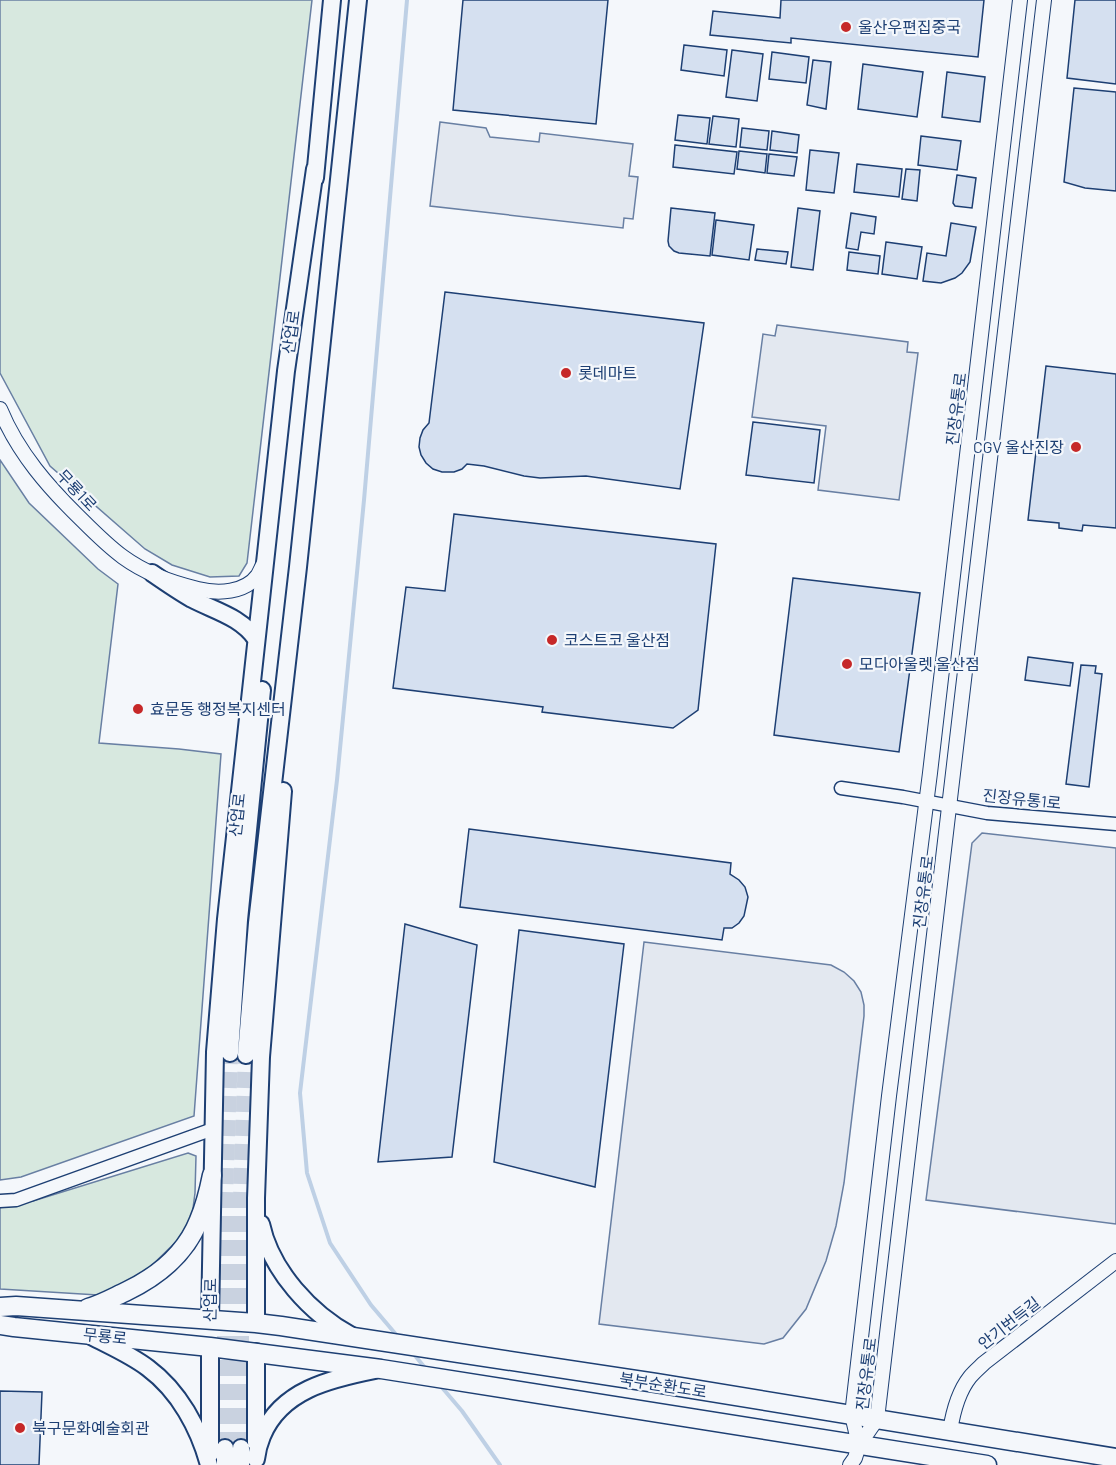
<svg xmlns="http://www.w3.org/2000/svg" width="1116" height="1465" viewBox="0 0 1116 1465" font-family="Barlow,'Noto Sans KR',sans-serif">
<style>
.green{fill:#d7e8df;stroke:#687fa3;stroke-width:1.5}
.parking{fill:#e3e8f0;stroke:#687fa3;stroke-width:1.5}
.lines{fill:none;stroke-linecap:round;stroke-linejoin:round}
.stream{stroke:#bed0e5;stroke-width:4}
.building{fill:#d5e0f0;stroke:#1d3f73;stroke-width:1.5}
.secondary-tunnel{stroke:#c9d2e0;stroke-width:16;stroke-dasharray:16 8;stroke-linecap:butt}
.minor-casing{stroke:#1d3f73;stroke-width:15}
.tertiary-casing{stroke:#1d3f73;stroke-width:16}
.secondary-casing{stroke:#1d3f73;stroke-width:20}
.primary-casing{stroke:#1d3f73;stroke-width:21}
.minor{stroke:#f4f7fb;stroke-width:12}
.tertiary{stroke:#f4f7fb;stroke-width:14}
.secondary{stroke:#f4f7fb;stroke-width:16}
.primary{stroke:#f4f7fb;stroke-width:18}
.poi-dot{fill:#c62828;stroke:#f4f7fb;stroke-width:2}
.labels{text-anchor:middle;stroke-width:4.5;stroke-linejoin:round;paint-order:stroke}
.poi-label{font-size:16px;fill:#1d3f73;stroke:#f4f7fb;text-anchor:start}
.street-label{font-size:16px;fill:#1d3f73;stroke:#f4f7fb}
</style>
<rect width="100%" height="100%" fill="#f4f7fb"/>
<path class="green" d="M0,0H312L247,563L239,576L210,577L172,565L145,549L50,466L0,373Z
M0,460L29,503L98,569L118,584L99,743L179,749L221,754L194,1116L21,1177L0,1180Z
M188,1153L196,1156L195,1193L192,1216L184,1234L141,1276L98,1295L0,1289V1206L33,1201Z"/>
<path class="parking" d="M440,122L486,128L490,137L539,142L540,133L633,144L629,176L638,177L633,219L624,218L623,228L430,206Z
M777,325L908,342L907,352L918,353L899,500L818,490L826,426L752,417L763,334L775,336Z
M982,833L1116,848V1224L926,1200L972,843Z
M644,942L831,965L844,972L854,981L861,992L864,1005V1016L844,1183L836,1226L826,1261L806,1309L783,1338L764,1344L599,1324Z"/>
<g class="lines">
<path class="stream" d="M399,1338L371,1305L330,1243L307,1173L300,1093L337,780L364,500L407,0
M412,1352L426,1369
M439,1384L462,1411L500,1465"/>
</g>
<path class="building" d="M463,0H608L596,124L453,110Z
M781,0H984L978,57L791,38V43L710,35L713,11L780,18Z
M1075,0H1116V84L1067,78Z
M684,45L727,50L724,76L681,70Z
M732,50L763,54L757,101L726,97Z
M772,52L809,57L806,83L769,79Z
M813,60L831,62L826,109L807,105Z
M863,64L923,72L917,117L858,109Z
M947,72L985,77L980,122L942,117Z
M1074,88L1116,92V191L1085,188L1064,182Z
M678,115L710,118L707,144L675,140Z
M713,116L739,119L736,147L709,144Z
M742,128L769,131L767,150L740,147Z
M772,131L799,135L797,153L770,150Z
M921,136L961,141L957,170L918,165Z
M675,145L737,152L734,174L673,167Z
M810,150L839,153L834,193L806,190Z
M739,151L767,154L765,173L737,169Z
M769,154L797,157L794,176L767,173Z
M857,164L902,169L899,197L854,192Z
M906,169L920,170L917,201L902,199Z
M957,175L976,178L972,208L955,206L953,203Z
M671,208L715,213L710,256L679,253L674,251L669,246L668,241Z
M798,208L820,211L813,270L791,267Z
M851,213L876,217L874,234L861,232L858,250L846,248Z
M716,220L754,225L749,260L712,255Z
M951,223L976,227L970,262L962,273L955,278L941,283L923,281L927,253L946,256Z
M886,242L922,247L917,279L882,274Z
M757,249L788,252L786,264L755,260Z
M849,252L880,256L878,274L847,270Z
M445,292L704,323L680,489L586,476L540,478L524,476L484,466L467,464L462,469L454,472H442L433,469L426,463L421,455L419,447L420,438L423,430L429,423Z
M1046,366L1116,374V528L1083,525L1082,531L1059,528V523L1028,520Z
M753,422L820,430L814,483L746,475Z
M454,514L716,544L698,710L673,728L542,712L543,707L393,688L406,587L445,591Z
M793,578L920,593L899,752L774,735Z
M1028,657L1073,663L1070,686L1025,680Z
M1081,665L1096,666L1095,673L1102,674L1089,787L1066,784Z
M469,829L731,863L730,874L739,880L745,887L748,897L744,916L739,923L732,928H724L722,940L460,907Z
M405,924L477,945L452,1157L378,1162Z
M519,930L624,944L595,1187L494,1162Z
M0,1391L42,1392L39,1465H0Z"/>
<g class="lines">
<path class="secondary-tunnel" d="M225,1448V1196L230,1053
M241,1448V1197L246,1055"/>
<g class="minor-casing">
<path id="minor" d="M841,788L903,797L987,813L1116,824
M0,1201L16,1200L213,1129"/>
</g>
<g class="tertiary-casing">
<path id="tertiary" d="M0,409C18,453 49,488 82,520C95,533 108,546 123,557C145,573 172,583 198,589C218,594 245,593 258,575C260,571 262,567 264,563
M950,1431C953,1412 958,1392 970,1377C974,1372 980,1367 984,1363L1116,1261
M859,1445L852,1415L889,1096L930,773L1020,0
M850,1465L855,1458L859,1445L877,1419L1044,0"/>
</g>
<g class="secondary-casing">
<path id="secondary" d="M315,178L332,0
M152,573C165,582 178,591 192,599C215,611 241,617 256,639
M230,1053L239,920L262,690
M246,1055L257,923L298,567L358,0
M261,1224C271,1271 311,1314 352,1336
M210,1320L215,1052L226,919L286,371L315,169
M256,1323V1198L261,1057L283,791
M91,1336C110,1346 131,1355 148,1368C179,1391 199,1428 209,1465
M210,1347V1454
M256,1443V1352
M225,1448V1465
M241,1448V1465
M256,1459C257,1451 259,1443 262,1436C281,1390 330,1379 375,1370"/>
</g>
<g class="primary-casing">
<path id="primary" d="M0,1307L16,1306L256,1323L281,1326L656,1383L1116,1458
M88,1308C102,1304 114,1297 127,1291C158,1276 186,1253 199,1220C205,1206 209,1190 212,1175
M0,1325L14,1327L210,1347L381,1369L987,1465"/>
</g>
<use href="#minor" class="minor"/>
<use href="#tertiary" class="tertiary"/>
<use href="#secondary" class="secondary"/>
<use href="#primary" class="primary"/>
</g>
<g class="poi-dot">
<circle cx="846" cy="27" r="6"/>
<circle cx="566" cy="373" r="6"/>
<circle cx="1076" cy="447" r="6"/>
<circle cx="552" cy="640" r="6"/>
<circle cx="847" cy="664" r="6"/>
<circle cx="138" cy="709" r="6"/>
<circle cx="20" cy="1428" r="6"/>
</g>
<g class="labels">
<g class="poi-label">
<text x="858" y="33">울산우편집중국</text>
<text x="578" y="379">롯데마트</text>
<text x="1064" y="453" text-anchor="end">CGV 울산진장</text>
<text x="564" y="646">코스트코 울산점</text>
<text x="859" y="670">모다아울렛 울산점</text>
<text x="150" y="715">효문동 행정복지센터</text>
<text x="32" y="1434">북구문화예술회관</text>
</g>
<g class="street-label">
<text transform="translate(291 332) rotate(-82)" y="6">산업로</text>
<text transform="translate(956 409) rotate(-83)" y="6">진장유통로</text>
<text transform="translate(77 490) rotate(47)" y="6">무룡1로</text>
<text transform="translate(1022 799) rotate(6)" y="6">진장유통1로</text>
<text transform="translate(237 815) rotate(-84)" y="6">산업로</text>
<text transform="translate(923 892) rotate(-83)" y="6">진장유통로</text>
<text transform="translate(210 1300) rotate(-89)" y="6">산업로</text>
<text transform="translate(1009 1323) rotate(-38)" y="6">안기번득길</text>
<text transform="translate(105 1336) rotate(6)" y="6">무룡로</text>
<text transform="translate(866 1374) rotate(-83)" y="6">진장유통로</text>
<text transform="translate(663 1385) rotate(9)" y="6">북부순환도로</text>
</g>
</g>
</svg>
